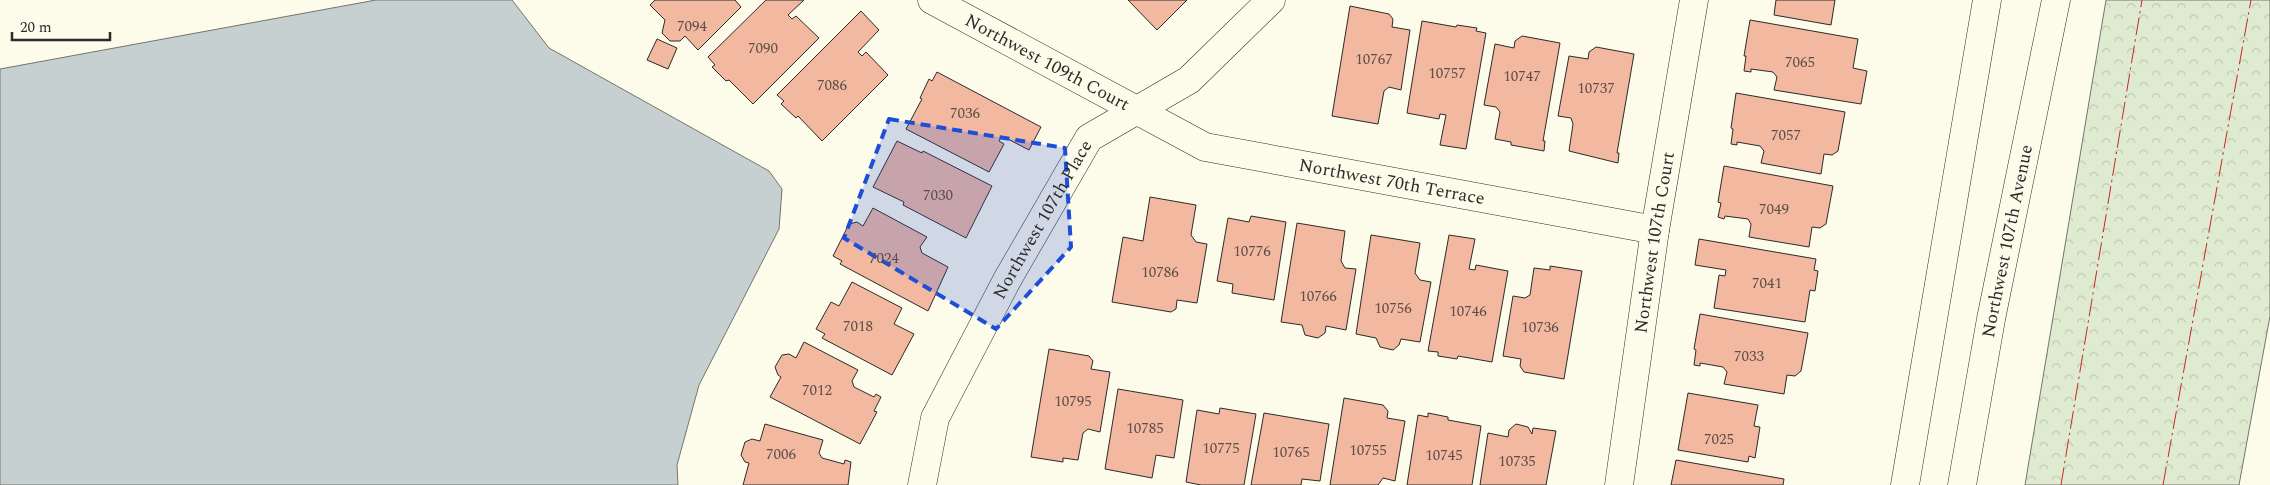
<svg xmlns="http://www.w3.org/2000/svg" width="2270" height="485" viewBox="0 0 2270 485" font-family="Spectral,serif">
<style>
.park{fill:url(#park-crowns);stroke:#74746e}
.water{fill:#c7d0d0;stroke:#74746e}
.building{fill:#f2b8a0;stroke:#2b2b2b}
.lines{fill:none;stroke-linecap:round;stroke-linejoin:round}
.minor-casing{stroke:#2b2b2b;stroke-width:29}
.major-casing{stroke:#2b2b2b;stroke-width:29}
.minor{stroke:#fdfbea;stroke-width:28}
.major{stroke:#fdfbea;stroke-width:28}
.power{stroke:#c62828;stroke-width:1;stroke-dasharray:18 4 2.5 4;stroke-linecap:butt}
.marked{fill:#1d4ed8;fill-opacity:0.2;stroke:#1d4ed8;stroke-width:4;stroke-dasharray:10 6;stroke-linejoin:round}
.labels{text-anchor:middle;stroke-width:4;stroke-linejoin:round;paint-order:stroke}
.number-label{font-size:15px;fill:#5d4e48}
.street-label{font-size:18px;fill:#2b2b2b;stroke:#fdfbea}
</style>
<defs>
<pattern id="park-crowns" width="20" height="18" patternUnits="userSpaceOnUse" patternTransform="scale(1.25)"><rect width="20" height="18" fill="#deebd1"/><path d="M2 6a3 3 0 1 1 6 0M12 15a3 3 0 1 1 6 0" fill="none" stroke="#bfcab4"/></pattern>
</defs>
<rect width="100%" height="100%" fill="#fdfbea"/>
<path class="park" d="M2106,0H2270V316L2239,485H2025Z"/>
<path class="water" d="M376,0H512L549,48L769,171L782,189L779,229L699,385L677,465L678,485H0V69Z"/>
<path class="building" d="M655,0H735L741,7L698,50L685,36L680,41H670L662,33L665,20L650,5Z
M766,0H804L788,15L792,19L796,16L819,38L753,104L729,80L726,81L712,67L715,65L708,57Z
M1128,0H1187L1157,30Z
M1776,0H1835L1831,25L1774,15Z
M1350,6L1389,14L1393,19L1392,27L1410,30L1401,90L1389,87L1384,91L1378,124L1332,116Z
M861,11L879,30L858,52L862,56L866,52L888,75L822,141L798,116L796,118L781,104L784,101L777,95Z
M1750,20L1858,39L1853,68L1867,71L1861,104L1774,90L1777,77L1773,72L1751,69V72L1744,71L1746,56H1744Z
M1422,21L1456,27L1457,25L1477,28L1476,31L1486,33L1466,149L1440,145L1446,115L1440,114L1439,119L1407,113Z
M1522,36L1560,43L1543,141H1545L1544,151L1511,145V142L1495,139L1500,112L1496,107L1484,105L1495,44L1514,48L1515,41Z
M657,39L677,48L668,69L647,60Z
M1596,47L1634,54L1617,153H1619L1618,163L1569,151L1573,124L1571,118L1558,116L1569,56L1588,59L1589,52Z
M937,72L1041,127L1029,150L1002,136L999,141L1004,144L989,172L906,129L922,99L920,98L929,79L932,81Z
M1736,93L1845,112L1838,151L1832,155L1824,154L1821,174L1761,163L1764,151L1760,146L1737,142V145L1731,144L1733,129L1731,128Z
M897,141L922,153L923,151L992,186L966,238L903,205L904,202L873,187Z
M1724,166L1833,186L1826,224L1820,228L1812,227L1809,247L1749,237L1751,224L1748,219L1725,216L1724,219L1718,217L1721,203L1718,202Z
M1150,197L1196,205L1191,235L1196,242L1207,244L1197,303L1177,300L1176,309L1171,312L1112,302L1123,237L1143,241Z
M873,208L927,237L920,247L922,253L948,267L928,311L840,264L842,261L833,256L849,224L857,222L863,226Z
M1251,216L1286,222L1274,300L1232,293L1233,284L1217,281L1228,218L1249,222Z
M1297,223L1345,231L1341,261L1345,268L1356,269L1346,330L1326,326L1325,333L1318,338L1305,335L1302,325L1281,322Z
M1371,235L1420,243L1415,273L1420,280L1431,282L1420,342L1401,339L1399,345L1393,350L1380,347L1376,338L1356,334Z
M1449,235L1475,239L1469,269L1475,270L1476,265L1508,271L1492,362L1458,356L1457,359L1438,356V352L1428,351Z
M1699,239L1816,259L1814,270L1818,271L1815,291L1810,290L1805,322L1714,308L1719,275L1725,276L1726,270L1695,265Z
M1550,266L1582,271L1564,379L1524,372L1520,366L1521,359L1503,356L1513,296L1525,298L1530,295L1534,268L1550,270Z
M852,282L902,308L894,324L914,334L892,375L822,338L825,334L816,329L831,302L839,306Z
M1700,314L1808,333L1801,371L1795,376L1787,375L1784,394L1724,384L1727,372L1723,367L1700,363V366L1694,365L1696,350L1694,349Z
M804,342L858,370L852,381L854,387L874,397L876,394L881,397L874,411L877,412L860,444L770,397L781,377L778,375L775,367L782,355L789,354L796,358Z
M1049,349L1089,356L1093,361L1091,369L1110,372L1100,432L1088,429L1083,433L1078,460L1063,458V462L1031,457Z
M1118,389L1183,400L1174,458L1156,455L1152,478L1105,469Z
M1688,393L1758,405L1754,426L1760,427L1755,458L1749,456L1748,462L1678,450Z
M1344,398L1383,405L1388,411L1387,418L1405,421L1395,481L1383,478L1378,485H1330Z
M1220,408L1256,414L1244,485H1201L1186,482L1197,410L1219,414Z
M1264,413L1329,424L1320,481L1302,479L1301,485H1251Z
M1428,413L1448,417V420L1481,426L1472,485H1407L1418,415L1428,417Z
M765,424L823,440L819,453L822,458L844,464L845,460L851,462L848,485H743L749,463L745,462L741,455L745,442L752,439L760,441Z
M1516,424L1528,427L1532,434L1533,428L1556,431L1546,485H1480L1488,433L1508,437L1509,430Z
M1676,460L1784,479L1783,485H1671Z"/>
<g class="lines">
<g class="minor-casing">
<g id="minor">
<path id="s1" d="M932,0L1205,147L1655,230"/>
<path id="s2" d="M922,485L935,418L1007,280L1089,138L1189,80L1271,0"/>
<path id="s3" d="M1619,485L1655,230L1694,0"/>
</g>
</g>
<g class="major-casing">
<g id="major">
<path d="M1905,485L1987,0"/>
<path id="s4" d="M1962,485L1991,319L2056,0"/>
</g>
</g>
<use href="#minor" class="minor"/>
<use href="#major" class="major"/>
<path class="power" d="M2061,485L2142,0
M2163,485L2251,0"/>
</g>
<path class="marked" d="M889,119L1065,148L1071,247L996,329L844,238Z"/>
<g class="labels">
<g class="number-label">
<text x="692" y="31">7094</text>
<text x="763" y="53">7090</text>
<text x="1374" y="64">10767</text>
<text x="1800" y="67">7065</text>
<text x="1447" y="78">10757</text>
<text x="1522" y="81">10747</text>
<text x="832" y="90">7086</text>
<text x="1596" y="93">10737</text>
<text x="965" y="118">7036</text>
<text x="1786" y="140">7057</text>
<text x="938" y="200">7030</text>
<text x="1774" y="214">7049</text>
<text x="1252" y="256">10776</text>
<text x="884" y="263">7024</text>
<text x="1160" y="277">10786</text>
<text x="1767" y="288">7041</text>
<text x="1318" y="301">10766</text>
<text x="1393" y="313">10756</text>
<text x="1468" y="316">10746</text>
<text x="858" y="331">7018</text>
<text x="1540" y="332">10736</text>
<text x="1749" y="361">7033</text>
<text x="817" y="395">7012</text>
<text x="1073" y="406">10795</text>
<text x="1145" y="433">10785</text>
<text x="1719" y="444">7025</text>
<text x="1221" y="453">10775</text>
<text x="1368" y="455">10755</text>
<text x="1291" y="457">10765</text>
<text x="781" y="459">7006</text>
<text x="1444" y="460">10745</text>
<text x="1517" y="466">10735</text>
</g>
<g class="street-label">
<text dy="6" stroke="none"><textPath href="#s1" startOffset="131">Northwest 109th Court</textPath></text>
<text dy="6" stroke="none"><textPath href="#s1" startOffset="500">Northwest 70th Terrace</textPath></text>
<text dy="6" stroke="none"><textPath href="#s2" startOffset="294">Northwest 107th Place</textPath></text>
<text dy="6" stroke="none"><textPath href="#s3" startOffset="245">Northwest 107th Court</textPath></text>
<text dy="6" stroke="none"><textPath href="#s4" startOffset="248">Northwest 107th Avenue</textPath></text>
</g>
</g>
<path d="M12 32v8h98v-8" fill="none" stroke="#2b2b2b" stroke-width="2.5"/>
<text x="20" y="32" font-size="15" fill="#2b2b2b" stroke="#fdfbea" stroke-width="4" paint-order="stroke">20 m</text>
</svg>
